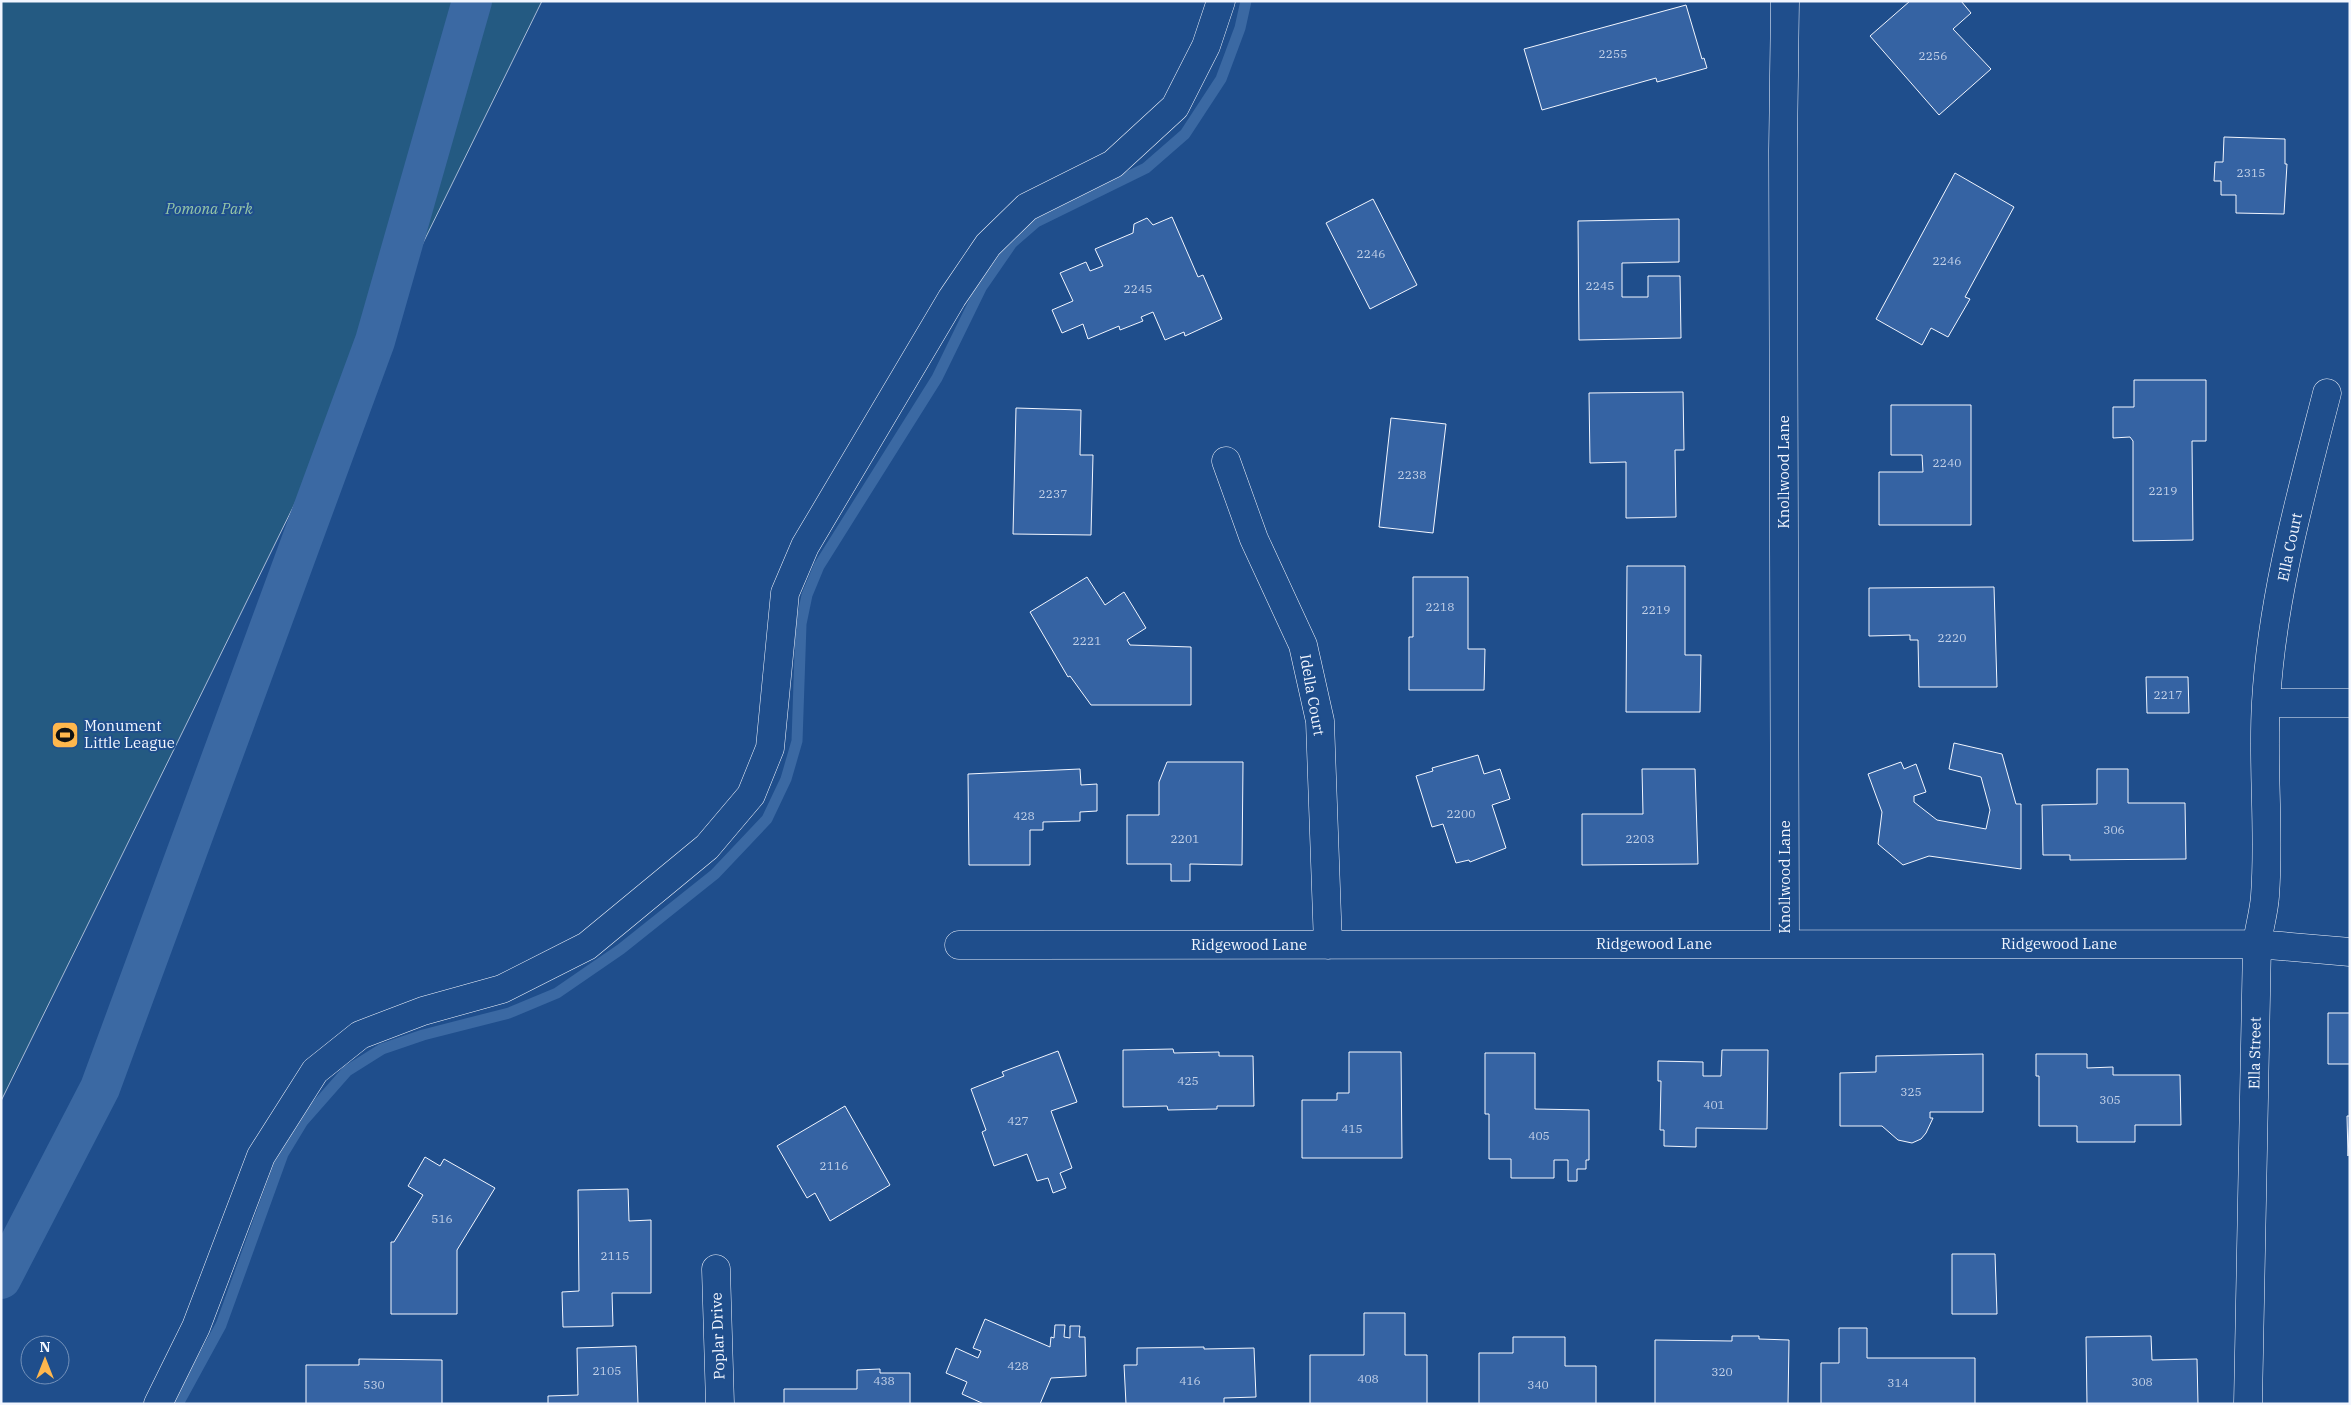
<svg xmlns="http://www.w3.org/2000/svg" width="2351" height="1405" viewBox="0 0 2351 1405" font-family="'IBM Plex Serif',serif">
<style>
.green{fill:#245a82;stroke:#a8bbd7}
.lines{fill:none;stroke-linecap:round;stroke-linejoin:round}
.stream{stroke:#3b69a3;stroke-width:11}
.canal{stroke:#3b69a3;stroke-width:40}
.building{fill:#3563a3;stroke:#f2f6ff}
.minor-casing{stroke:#f2f6ff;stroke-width:29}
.minor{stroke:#1f4e8c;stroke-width:28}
.labels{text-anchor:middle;stroke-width:4;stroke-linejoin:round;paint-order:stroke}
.number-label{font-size:12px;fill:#c3d1e8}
.park-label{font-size:15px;font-style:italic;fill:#97c8a6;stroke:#1f4e8c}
.street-label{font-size:15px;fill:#f2f6ff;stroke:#1f4e8c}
.poi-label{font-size:15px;fill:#f2f6ff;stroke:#1f4e8c;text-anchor:start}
</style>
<rect width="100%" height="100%" fill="#1f4e8c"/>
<path class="green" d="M1,1H542L1,1101Z"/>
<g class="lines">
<path class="stream" d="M178,1404L221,1325L283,1154L303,1121L347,1071L382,1049L423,1035L509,1013L557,993L621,949L715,874L767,819L786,779L797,741L801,624L807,595L819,566L937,378L981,288L1012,243L1036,222L1146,168L1185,134L1221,79L1240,28L1246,1"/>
<path class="canal" d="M1,1279L100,1088L375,341L472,1"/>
</g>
<path class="building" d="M1910,1H1961L1971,13L1953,29L1991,69L1939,115L1870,36Z
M1686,5L1702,59L1704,58L1707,68L1657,82L1656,78L1542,110L1524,49Z
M2224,137L2285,139V164H2287L2284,214L2236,213V195H2221V181H2214L2215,162H2223Z
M1955,173L2014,207L1965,297L1970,299L1948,337L1931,328L1922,345L1876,319Z
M1373,199L1417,285L1370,309L1326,223Z
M1172,217L1198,277L1203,275L1222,319L1185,336L1184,332L1165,340L1153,312L1141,317L1143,321L1120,330L1119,326L1088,339L1083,324L1062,333L1052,310L1073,301L1060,273L1086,262L1090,271L1103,266L1095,249L1133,233L1134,224L1147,218L1153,225Z
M1679,219V262L1622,263V297H1648V276H1680L1681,338L1579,340L1578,221Z
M2134,380H2206V441H2192L2193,540L2133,541V441L2130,437L2113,438V407H2134Z
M1683,392L1684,450H1675L1676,517L1626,518V462L1590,463L1589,393Z
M1891,405H1971V525H1879V472H1923L1922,455H1891Z
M1016,408L1081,410L1080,455H1093L1091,535L1013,534Z
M1391,418L1446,424L1433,533L1379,527Z
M1627,566H1685V655H1701L1700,712H1626Z
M1087,577L1105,605L1124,592L1146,628L1127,640L1130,645L1191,647V705H1091L1070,676L1068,677L1030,612Z
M1413,577H1468V649H1485L1484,690H1409V637H1413Z
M1994,587L1997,687H1919L1918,640H1910V635L1869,636V588Z
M2146,677H2188L2189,713H2147Z
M1954,743L2002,754L2016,804H2021V869L1929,856L1903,865L1878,844L1882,812L1868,774L1901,762L1904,769L1916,764L1926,792L1914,796V802L1937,820L1986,829L1990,810L1981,777L1949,769Z
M1478,755L1484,774L1500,769L1510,799L1492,805L1506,848L1470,862L1469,860L1456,863L1443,824L1432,827L1416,776L1433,771L1432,768Z
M1167,762H1243L1242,865L1190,864V881H1171V864H1127V815H1159V782Z
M1080,769L1081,785L1097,784V811L1080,812V821L1043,822V830H1030V865H969L968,774Z
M1642,769H1695L1698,864L1582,865V814H1643Z
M2097,769H2128V803H2185L2186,859L2070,860V855H2043L2042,805L2097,804Z
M2328,1013H2350V1064H2328Z
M1173,1049L1174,1053L1219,1052V1056H1253L1254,1106H1217V1109L1168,1110L1167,1106L1123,1107V1050Z
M1722,1050H1768L1767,1129L1696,1128V1147L1664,1146V1130H1660L1661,1081H1658V1061L1703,1062V1076H1721Z
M1058,1051L1077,1102L1051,1111L1072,1168L1060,1173L1066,1188L1053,1193L1048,1178L1037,1181L1027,1154L994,1166L982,1132L986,1130L971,1089L1004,1076L1002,1072Z
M1349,1052H1401L1402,1158H1302V1100H1337V1093H1349Z
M1485,1053H1535V1109L1589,1110V1160H1586V1169H1577V1181H1568V1160H1554V1178H1511V1159H1489V1114H1485Z
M1983,1054V1112H1930V1118H1933L1926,1133L1921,1139L1912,1143L1898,1140L1882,1126H1840V1073L1876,1072V1056Z
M2036,1054H2087V1068L2113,1067V1075H2180L2181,1125H2135V1142H2077V1126H2039V1076H2036Z
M845,1106L890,1185L830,1221L815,1193L807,1198L777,1146Z
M2347,1116H2350L2348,1156Z
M425,1157L440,1166L444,1159L495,1188L457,1250V1314H391V1242H394L423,1195L408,1186Z
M628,1189L629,1221L651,1220V1293H612L613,1326L563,1327L562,1292L579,1291L578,1190Z
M1952,1254H1995L1997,1314H1952Z
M1364,1313H1405V1355H1427V1404H1310V1355H1364Z
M985,1319L1050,1347L1051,1337L1054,1338L1055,1325H1065L1064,1337L1070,1338V1326H1080L1079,1337H1085L1086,1376L1051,1378L1040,1404H984L962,1394L967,1382L946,1373L956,1348L978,1358L981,1351L973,1348Z
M1839,1328H1867V1358H1975V1404H1821V1363H1839Z
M1732,1336H1759V1339L1789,1340L1788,1404H1655V1340L1732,1341Z
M2151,1336L2152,1360L2197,1359L2198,1404H2087L2086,1337Z
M1513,1337H1565V1366H1596V1404H1479V1353H1513Z
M636,1346L638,1404H548V1396L578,1395L577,1348Z
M1204,1347V1349L1254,1348L1256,1397L1224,1398V1404H1126L1124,1365H1137V1348Z
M359,1359L442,1360V1404H306V1365H359Z
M880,1369V1373H910V1404H784V1389H857V1370Z"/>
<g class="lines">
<g class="minor-casing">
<path id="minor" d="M1226,461L1254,539L1303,645L1320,721L1328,945
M2266,703H2350
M1785,943L1783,150L1785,1
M959,945L2257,944L2350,952
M716,1269L720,1404
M158,1404L196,1327L261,1156L315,1071L360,1035L423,1011L502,989L587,946L707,847L751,795L770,748L785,593L805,546L952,298L988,245L1027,207L1113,164L1175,107L1206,46L1221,1
M2248,1404L2257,944C2259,928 2264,912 2265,896C2270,831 2262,766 2266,702C2272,597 2301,494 2327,393"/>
</g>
<use href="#minor" class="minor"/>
</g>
<defs>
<g id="stadium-square" transform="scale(1.4375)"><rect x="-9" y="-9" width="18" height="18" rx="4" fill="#ffb74d" stroke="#1f4e8c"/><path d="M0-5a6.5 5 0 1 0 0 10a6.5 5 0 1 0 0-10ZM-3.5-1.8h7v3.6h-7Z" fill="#111"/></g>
</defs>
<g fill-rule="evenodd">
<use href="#stadium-square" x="65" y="735"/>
</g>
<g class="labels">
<g class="number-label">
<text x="1613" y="58">2255</text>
<text x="1933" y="60">2256</text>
<text x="2251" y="177">2315</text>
<text x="1371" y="258">2246</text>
<text x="1947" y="265">2246</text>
<text x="1600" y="290">2245</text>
<text x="1138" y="293">2245</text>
<text x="1947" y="467">2240</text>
<text x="1412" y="479">2238</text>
<text x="2163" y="495">2219</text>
<text x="1053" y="498">2237</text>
<text x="1440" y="611">2218</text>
<text x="1656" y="614">2219</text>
<text x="1952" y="642">2220</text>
<text x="1087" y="645">2221</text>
<text x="2168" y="699">2217</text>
<text x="1461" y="818">2200</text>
<text x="1024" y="820">428</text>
<text x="2114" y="834">306</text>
<text x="1185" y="843">2201</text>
<text x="1640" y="843">2203</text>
<text x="1188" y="1085">425</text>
<text x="1911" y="1096">325</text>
<text x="2110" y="1104">305</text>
<text x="1714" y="1109">401</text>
<text x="1018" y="1125">427</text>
<text x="1352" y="1133">415</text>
<text x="1539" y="1140">405</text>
<text x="834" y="1170">2116</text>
<text x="442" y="1223">516</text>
<text x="615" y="1260">2115</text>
<text x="1018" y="1370">428</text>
<text x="607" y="1375">2105</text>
<text x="1722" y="1376">320</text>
<text x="1368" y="1383">408</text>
<text x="884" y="1385">438</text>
<text x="1190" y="1385">416</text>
<text x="2142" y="1386">308</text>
<text x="1898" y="1387">314</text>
<text x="374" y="1389">530</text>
<text x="1538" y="1389">340</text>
</g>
<g class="park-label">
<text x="209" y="214">Pomona Park</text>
</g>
<g class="street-label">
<text transform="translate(1784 472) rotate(-90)" y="5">Knollwood Lane</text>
<text transform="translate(2290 547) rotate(-78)" y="5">Ella Court</text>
<text transform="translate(1312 695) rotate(80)" y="5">Idella Court</text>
<text transform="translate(1785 877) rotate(-90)" y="5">Knollwood Lane</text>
<text x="1654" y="949">Ridgewood Lane</text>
<text x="2059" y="949">Ridgewood Lane</text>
<text x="1249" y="950">Ridgewood Lane</text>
<text transform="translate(2255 1053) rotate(-89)" y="5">Ella Street</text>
<text transform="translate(718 1336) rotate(-92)" y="5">Poplar Drive</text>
</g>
<g class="poi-label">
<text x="84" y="731">Monument<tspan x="84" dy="17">Little League</tspan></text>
</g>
</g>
<rect width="2351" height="1405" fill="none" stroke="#f2f6ff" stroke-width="5"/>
<g transform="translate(45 1360)"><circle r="24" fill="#1f4e8c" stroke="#7391ba"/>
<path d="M0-4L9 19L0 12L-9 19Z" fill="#ffb74d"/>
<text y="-8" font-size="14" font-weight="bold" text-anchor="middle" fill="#f2f6ff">N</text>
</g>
</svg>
